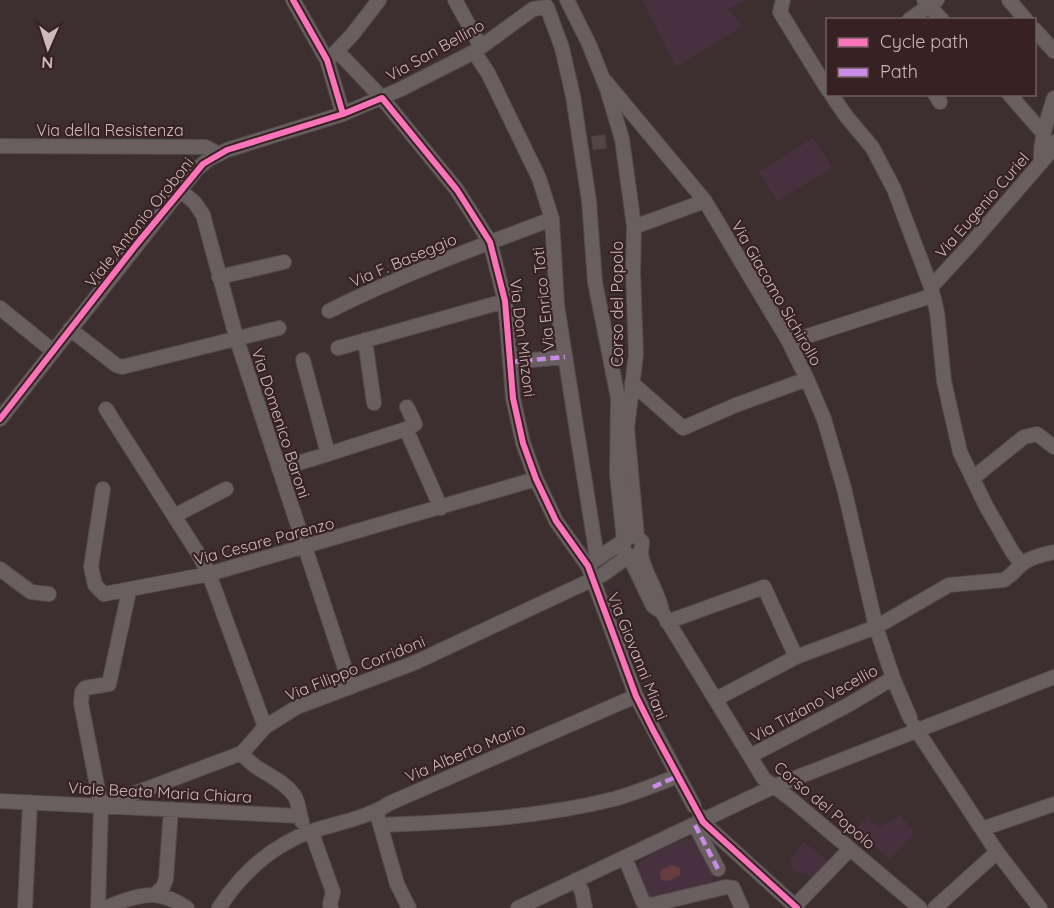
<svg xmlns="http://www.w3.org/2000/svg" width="1054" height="908" viewBox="0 0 1054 908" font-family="Quicksand,sans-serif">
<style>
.green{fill:#48313e}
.water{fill:#673e40}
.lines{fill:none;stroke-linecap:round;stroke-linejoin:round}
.minor-tunnel{stroke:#524445;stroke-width:14;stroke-dasharray:14 7;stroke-linecap:butt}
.minor-casing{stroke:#554b4c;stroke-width:16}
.minor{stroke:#6a5f60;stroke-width:14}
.quiet{stroke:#ca8be6;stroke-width:4.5;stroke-dasharray:9 4.5;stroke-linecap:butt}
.cycleway-casing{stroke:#382123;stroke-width:10}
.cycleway{stroke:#fb73b8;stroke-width:6}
.labels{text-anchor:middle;stroke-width:4.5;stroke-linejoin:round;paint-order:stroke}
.street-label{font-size:16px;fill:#ccbabb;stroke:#382123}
</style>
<rect width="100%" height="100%" fill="#3d2f30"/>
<path class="green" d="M642,0H745L728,9L743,26L676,67Z
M813,138L832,168L777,201L759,172Z
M900,815L914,833L889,859L856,830L867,816L879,828Z
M686,839C689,839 693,838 696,840C703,844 714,874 713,882L710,885L649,899L636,870C642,853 670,846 686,839Z
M804,842L830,863L815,881L805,872L802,875L790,866L792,864L789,862Z"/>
<path class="water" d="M673,865L680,868V875L668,881L662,880L659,874L661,870Z"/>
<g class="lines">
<path class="minor-tunnel" d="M592,143L610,141"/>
<g class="minor-casing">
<path id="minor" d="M293,0L327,60L343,114
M455,0L481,47
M567,0L589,44L607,89L622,139L631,204L634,227L633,272L636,354L627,428L637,537L642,542C642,546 641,549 641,552C641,568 660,594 662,612L764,779L791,799L920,908
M783,0L780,12L828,90
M924,0L942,20
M1009,0L1026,20
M909,20L937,0
M1034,29L1054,51
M474,52L488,73L539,178L552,219L557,305L597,558
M336,53L341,55L382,98L457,190L490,242L505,301L513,398L523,443L536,479L556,521L588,566L636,696L694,806
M331,57L352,35L379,0
M606,82L705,201L789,342L807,379L824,419L844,488L876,627L893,678L910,718
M831,94L846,116L872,147L894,189L931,287L937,312L944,381L960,452L986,506L1013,553L1022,564
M935,94L940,102
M1009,94L1043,133
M0,146L205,147L219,154
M1041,163C1040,140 1047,120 1054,98
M180,190L195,203L203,215L237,340L351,687
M634,227L705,201
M219,277L284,262
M931,287L968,247L1051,151L1054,142
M0,308L53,351
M329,311C401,275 477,247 552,219
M70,329L116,365L122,367L279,328
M365,340L374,403
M789,342L925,298L932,294
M338,348L505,301
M510,362L565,357
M632,383L683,428L736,405L807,379
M106,409L199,555L209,574L265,727
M0,419L197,169L209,159L227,150L343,114L401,89L474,52L533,9L547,7L562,48L573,96L589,201L595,282L618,398L617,474L624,541L623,550L629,556L653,606L662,612
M406,429L441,508
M328,454L406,429L415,424L407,407
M279,469L328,454L303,360
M973,478L1024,437L1037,434L1054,447
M103,489L91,567L95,585L104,594L209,574L536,479
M174,516L226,489
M592,562L628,538
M0,569L31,592L49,594
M667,622L764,587L796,657
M716,699L796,657L876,627L949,585L1004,580C1012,575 1015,570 1022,564C1030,557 1044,554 1054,552
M914,726L997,852L1040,908
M242,753C255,772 280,776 294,795C299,802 299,814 302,822
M750,756L850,704L893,678
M0,801L299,816
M101,806L242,753L265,727L297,707L414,663L602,575L629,556H635
M700,816L709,828L797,908
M378,817L397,884L409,908
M381,825C459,822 538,818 614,799C636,793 657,784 678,776
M695,825L718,869
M982,829L1054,804
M313,831L314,839L333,892L330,904L331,908
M625,858L643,902L651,905L726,887
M576,880L582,892L585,908
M726,887L733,888L742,908
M156,894L163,887L166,879L171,809
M795,906L850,849
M25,908L30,802
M98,908L101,806L81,703L82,692L85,688L109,684L129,591
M105,908C138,895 155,887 187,908
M219,908C242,872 274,844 315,830C341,822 367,818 390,803L636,696
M518,908L775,786L1054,677
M935,908L997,852"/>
</g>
<use href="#minor" class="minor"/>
<path class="quiet" d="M510,362L565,357
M653,787L678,776
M695,825L718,869"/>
<g class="cycleway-casing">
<path id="cycleway" d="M293,0L327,60L343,114
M0,419L136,245L203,164L227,150L343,114L382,98L457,190L490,242L505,301L513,398L523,443L536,479L556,521L588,566L636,696L653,730L703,822L797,908"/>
</g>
<use href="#cycleway" class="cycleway"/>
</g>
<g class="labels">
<g class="street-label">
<text transform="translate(435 50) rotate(-29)" y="6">Via San Bellino</text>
<text x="110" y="136">Via della Resistenza</text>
<text transform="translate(982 205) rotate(-49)" y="6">Via Eugenio Curiel</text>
<text transform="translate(139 222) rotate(-51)" y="6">Viale Antonio Oroboni</text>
<text transform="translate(403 260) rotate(-23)" y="6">Via F. Baseggio</text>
<text transform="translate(777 293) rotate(60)" y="6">Via Giacomo Sichirollo</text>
<text transform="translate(543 299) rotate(-96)" y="6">Via Enrico Toti</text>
<text transform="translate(617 304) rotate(-90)" y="6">Corso del Popolo</text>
<text transform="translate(523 338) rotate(83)" y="6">Via Don Minzoni</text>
<text transform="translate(281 423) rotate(72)" y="6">Via Domenico Baroni</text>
<text transform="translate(264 541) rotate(-15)" y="6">Via Cesare Parenzo</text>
<text transform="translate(638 656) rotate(68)" y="6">Via Giovanni Miani</text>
<text transform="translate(355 668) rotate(-22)" y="6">Via Filippo Corridoni</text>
<text transform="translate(814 703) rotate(-29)" y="6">Via Tiziano Vecellio</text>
<text transform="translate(465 752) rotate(-23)" y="6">Via Alberto Mario</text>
<text transform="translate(160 792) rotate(3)" y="6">Viale Beata Maria Chiara</text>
<text transform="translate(825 805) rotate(40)" y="6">Corso del Popolo</text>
</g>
</g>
<rect x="826" y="18" width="210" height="78" fill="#382123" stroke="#735e60" stroke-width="1.5"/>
<rect x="838" y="38" width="30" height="9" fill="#fb73b8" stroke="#735e60" stroke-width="1.5"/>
<text x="880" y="48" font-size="18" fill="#ccbabb">Cycle path</text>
<rect x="838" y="68" width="30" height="9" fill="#ca8be6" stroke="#735e60" stroke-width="1.5"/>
<text x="880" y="78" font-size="18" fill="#ccbabb">Path</text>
<g transform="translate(48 48) rotate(183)" stroke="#382123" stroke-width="4.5" paint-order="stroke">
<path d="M0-4.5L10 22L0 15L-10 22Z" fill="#ccbabb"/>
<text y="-9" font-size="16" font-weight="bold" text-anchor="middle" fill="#ccbabb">N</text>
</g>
</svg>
